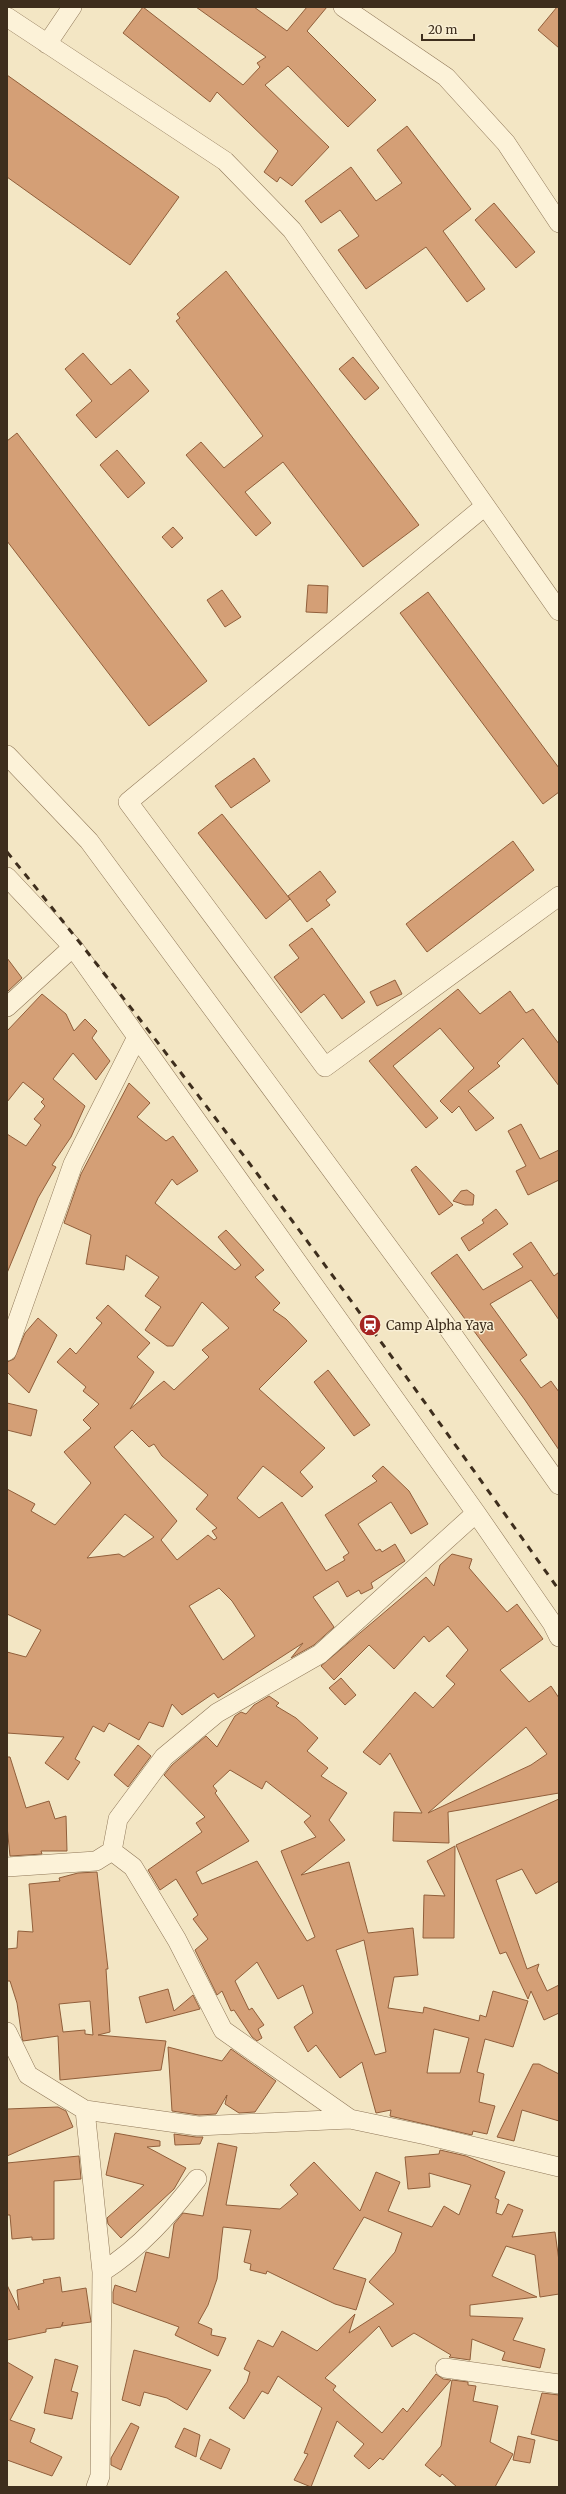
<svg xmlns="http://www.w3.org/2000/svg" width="566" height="2494" viewBox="0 0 566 2494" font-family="Merriweather,serif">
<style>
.building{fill:#d49f76;stroke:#915f3b;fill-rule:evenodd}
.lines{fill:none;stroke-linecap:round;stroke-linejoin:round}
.minor-casing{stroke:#8f7758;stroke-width:20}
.minor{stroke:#fcf2d8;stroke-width:19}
.rail{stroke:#3e2e1d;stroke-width:3;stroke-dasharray:7 7;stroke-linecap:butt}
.labels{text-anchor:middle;stroke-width:3;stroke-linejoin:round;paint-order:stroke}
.poi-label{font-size:13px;fill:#3e2e1d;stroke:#f9efd4;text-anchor:start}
</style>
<rect width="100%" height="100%" fill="#f3e6c4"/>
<path class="building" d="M143,7L243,85L260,67L257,63L266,57L196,7H254L287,31L307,7H327L307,31L376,100L348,127L288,66L265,85L329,147L292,186L280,177L277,182L264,172L278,151L217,92L210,102L123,33Z
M557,7H559V48L538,30Z
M7,75L179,197L130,265L7,177Z
M407,126L471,209L443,231L485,289L467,302L426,247L366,289L338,250L359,236L340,210L321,223L305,201L351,167L376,201L402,183L377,150Z
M494,203L535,252L516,268L475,220Z
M226,271L419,525L363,567L283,462L245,492L271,523L256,536L186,455L201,442L224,468L263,436L176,321L180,318L177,314Z
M83,353L111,385L130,369L149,391L96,438L76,415L92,401L65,369Z
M353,357L379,388L365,400L339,369Z
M17,433L207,681L149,726L7,541V441Z
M117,450L145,483L128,498L100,465Z
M173,527L183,538L172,548L162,537Z
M308,585L328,586L327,613L306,612Z
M222,590L241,617L225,627L207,600Z
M428,592L559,768V792L543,804L400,613Z
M254,758L270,781L231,808L215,786Z
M222,814L290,899L266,919L198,833Z
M513,841L534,870L427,952L406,924Z
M320,871L336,892L326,900L330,905L307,922L288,896Z
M312,928L365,1002L342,1019L324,994L301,1013L274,977L299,958L289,945Z
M7,958L22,978L7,992Z
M395,980L402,994L377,1006L370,992Z
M458,989L480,1014L510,991L526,1013L533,1009L559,1044V1086L523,1038L497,1063L500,1066L468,1091L494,1118L476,1131L459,1106L452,1113L440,1101L474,1068L440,1028L393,1066L438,1118L426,1128L369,1061Z
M42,994L66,1014L74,1031L85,1019L97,1031L92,1038L110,1061L96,1080L73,1053L53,1079L85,1106L71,1137L52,1165L56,1167L38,1198L7,1273V1134L26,1146L41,1125L34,1119L45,1106L41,1102L44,1099L23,1082L7,1102V1031Z
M129,1083L150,1103L137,1117L166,1141L173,1136L198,1171L177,1185L172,1179L155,1203L235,1270L241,1265L218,1237L226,1230L264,1270L255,1277L280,1303L273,1310L286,1319L307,1341L259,1389L325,1448L300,1472L313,1487L302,1497L263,1466L237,1498L259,1518L282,1502L326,1571L345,1560L343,1557L349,1553L325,1515L377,1481L372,1476L383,1466L409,1491L428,1524L411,1534L391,1502L358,1524L376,1551L380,1549L382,1552L395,1544L405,1561L371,1583L373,1588L361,1594L359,1590L347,1597L338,1581L313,1597L334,1627L314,1645L291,1658L303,1643L218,1698L214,1693L182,1715L172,1704L163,1727L149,1722L139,1740L109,1723L104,1732L93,1726L75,1759L80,1762L68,1780L45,1763L64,1737L7,1733V1652L26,1657L41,1630L7,1614V1489L35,1504L31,1511L55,1525L91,1483L64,1452L91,1428L83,1420L99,1404L83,1391L86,1387L57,1362L70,1348L76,1354L102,1323L96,1318L108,1305L150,1343L137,1357L154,1372L130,1409L164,1381L174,1390L209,1357L202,1350L229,1328L202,1302L173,1346H167L145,1330L161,1307L145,1296L159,1277L126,1255L124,1270L86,1264L91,1235L64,1223L81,1174ZM132,1430L149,1447L154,1444L162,1456L208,1495L196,1509L217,1528L212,1531L217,1538L214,1540L208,1535L177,1560L161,1540L177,1521L114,1447ZM125,1514L154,1537L124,1557L119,1554L87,1558ZM219,1588L232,1601L255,1636L223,1660L189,1606Z
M521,1124L540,1159L559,1150V1180L528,1195L516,1171L526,1166L508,1131Z
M416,1166L440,1191L453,1205L439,1215L411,1170Z
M467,1190L474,1195L473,1205H465L453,1201L461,1191Z
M496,1209L508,1224L469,1251L461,1238L484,1223L482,1220Z
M531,1242L554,1276L559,1272V1320L531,1280L490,1304L527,1355L520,1360L541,1388L551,1381L559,1392V1450L525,1400L431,1273L457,1254L483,1290L523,1267L513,1254Z
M38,1318L57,1335L29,1393L7,1372V1362L14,1359L25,1333Z
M328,1370L370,1425L354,1436L314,1382Z
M7,1403L37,1410L31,1436L7,1430Z
M452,1554L472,1559L469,1568L507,1612L517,1604L543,1639L500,1670L529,1702L551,1686L559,1698V1793L448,1812L449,1843L393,1841L394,1812L422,1813L390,1753L380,1765L363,1752L415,1692L433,1708L455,1684L446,1676L468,1650L448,1626L429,1642L424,1636L394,1669L369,1645L334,1680L321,1666L426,1577L434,1586L440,1565ZM526,1727L547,1754L531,1765L428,1813Z
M341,1678L356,1695L345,1705L329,1688Z
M269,1696L279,1703L276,1706L296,1718L318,1738L307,1751L328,1768L321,1776L347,1793L329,1820L345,1840L301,1875L349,1862L368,1933L413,1928L418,1975L394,1977L388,2008L423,2013L424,2007L479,2021L480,2015L486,2017L493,1991L528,2001L513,2047L485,2039L477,2072L484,2074L479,2102L495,2106L487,2134L473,2131L472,2135L390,2116L391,2110L376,2113L362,2062L340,2078L316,2045L308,2052L294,2027L313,2013L303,1985L278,1999L257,1962L235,1981L249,2010L252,2008L264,2025L258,2029L262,2038L257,2041L252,2037L234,2010L231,2011L222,1991L217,1995L195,1950L208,1939L193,1919L198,1915L176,1879L160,1890L148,1870L202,1832L196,1823L205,1817L164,1775L172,1765L206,1736L217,1747L235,1716L241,1712L246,1714L254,1705ZM230,1770L262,1789L266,1781L311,1816L304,1822L316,1837L281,1851L315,1937L307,1941L257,1861L202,1884L196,1872L249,1841L215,1793L217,1791L213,1786ZM364,1940L386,2052L375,2055L336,1950ZM434,2029L469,2038L460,2073H427Z
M138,1745L151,1756L128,1787L114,1775Z
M7,1757H10L26,1808L49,1801L55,1819L66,1816L67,1851H41L42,1854L10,1856L7,1826Z
M559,1799V1881L536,1894L522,1869L496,1880L527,1969L539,1964L537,1970L547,1991L559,1985V2013L544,2020L531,1991L528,1999L506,1952L500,1954L456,1845Z
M455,1846L454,1938H423L424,1895L445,1896L427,1861Z
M97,1872L108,1969H106L110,2032L98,2035L166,2041L161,2070L60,2080L58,2036L23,2041L22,2038L17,2003L10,1981H7V1949L17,1948L18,1931L33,1932L29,1884L60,1881L59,1878L78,1873ZM90,2001L93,2035L85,2034V2030L63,2032L59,2004Z
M168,1989L174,2011L193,1995L200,2009L146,2023L139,1997Z
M168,2047L222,2061L231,2049L276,2081L255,2112L239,2113L225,2104L227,2095L216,2114L199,2115L172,2111Z
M533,2064H539L559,2074V2121L522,2110L514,2141L497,2137Z
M58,2107L66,2111L73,2127L7,2156V2109Z
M115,2133L160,2141V2146L147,2147L186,2168L174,2189L121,2238L108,2224L107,2218L144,2185L106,2175Z
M174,2134L196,2137H203L200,2144L175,2145Z
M218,2143L237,2147L226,2205L280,2209L298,2194L290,2185L314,2162L360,2211L376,2172L400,2182L388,2211L432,2227L444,2206L459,2215L471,2185L429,2173L430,2187L408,2189L405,2157L439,2154L440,2150L466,2156L505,2172L495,2198L499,2200L496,2213L502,2215L508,2204L523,2210L512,2237L555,2232L559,2261V2294L540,2297L535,2255L506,2246L492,2276L537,2297L470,2305V2316L523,2318L513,2340L545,2349L540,2368L502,2360L505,2352L472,2339L470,2360L449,2357L451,2355L414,2333L392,2347L379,2326L325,2378L336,2386L333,2390L382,2433L403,2408L407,2412L436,2374L443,2379L451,2380L383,2460L380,2458L369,2469L354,2456L364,2444L337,2421L311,2487L294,2480L308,2454L304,2453L322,2408L278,2376L268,2394L262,2391L244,2419L229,2408L247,2382L250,2372L244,2369L258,2340L273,2347L282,2331L317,2351L355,2314L349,2333L394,2304L369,2282L395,2252L402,2233L364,2217L333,2269L366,2279L356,2310L335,2304L267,2271L266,2274L250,2270L251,2264L244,2262L251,2230L223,2227L217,2279L208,2305L198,2323L212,2329L211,2335L226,2338L218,2356L175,2335L179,2327L113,2303V2292L115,2285L136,2292L146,2252L169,2258L174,2224L183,2213L203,2216Z
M79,2156L81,2179L54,2181V2239L32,2240V2237L12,2239L10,2215H7V2163Z
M60,2277L62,2292L86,2288L91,2322L62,2326L63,2322L61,2327L46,2329V2332L7,2340V2285L19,2310L17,2290L44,2283L43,2280Z
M134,2350L211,2370L187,2410L167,2398L144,2392L140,2406L122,2400Z
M55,2359L78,2366L71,2391L78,2393L72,2419L44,2413Z
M7,2362L33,2377L10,2420L35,2429L30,2442L62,2457L52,2476L7,2460Z
M452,2380L468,2382V2385L476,2386L473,2401L498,2406L490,2442L513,2454L495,2487H457L442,2474L440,2477L425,2465L441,2446Z
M542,2393L559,2395V2441L531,2434Z
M131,2423L139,2427L121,2470L111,2465V2458Z
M184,2428L200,2435L196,2457L175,2447Z
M518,2436L535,2440L530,2463L513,2460Z
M210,2439L230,2449L221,2469L200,2459Z"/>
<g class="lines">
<g class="minor-casing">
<path id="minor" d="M343,7L446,77L506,143L559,223
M7,17L225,161L292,230L559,611
M47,44L72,7
M485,506L128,802L325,1067L559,896
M7,755L89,841L448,1328L559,1485
M7,877L73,947L476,1513L552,1623L559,1637
M7,1007L73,947
M7,1351L73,1164L137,1037
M112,1851L133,1867L177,1940L223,2030L350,2119L426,2135L559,2167
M7,1867L96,1861L112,1851L118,1819L164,1757L217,1713L320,1654L476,1513
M7,2032L28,2075L85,2110L198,2126L350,2119
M85,2110L102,2272L100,2476L96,2487
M102,2272C141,2247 169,2215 197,2179
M445,2368L559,2384"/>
</g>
<use href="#minor" class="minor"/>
<path class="rail" d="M7,852C201,1090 381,1340 559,1590"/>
</g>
<defs>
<g id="station-disc" transform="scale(1.15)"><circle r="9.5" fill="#a52421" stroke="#f9efd4"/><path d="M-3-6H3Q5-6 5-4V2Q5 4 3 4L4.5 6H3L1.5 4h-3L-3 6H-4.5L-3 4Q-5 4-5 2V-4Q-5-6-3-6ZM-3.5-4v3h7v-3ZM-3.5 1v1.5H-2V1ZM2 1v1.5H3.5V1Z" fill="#fff"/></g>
</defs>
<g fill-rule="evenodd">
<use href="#station-disc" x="370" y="1325"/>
</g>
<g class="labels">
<g class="poi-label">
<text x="386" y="1330">Camp Alpha Yaya</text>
</g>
</g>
<rect width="566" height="2494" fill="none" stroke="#3e2e1d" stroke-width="16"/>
<path d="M422 34v6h52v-6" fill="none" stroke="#3e2e1d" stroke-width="2"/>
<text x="428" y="34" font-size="12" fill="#3e2e1d" stroke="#f9efd4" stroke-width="3" paint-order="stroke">20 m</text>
</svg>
